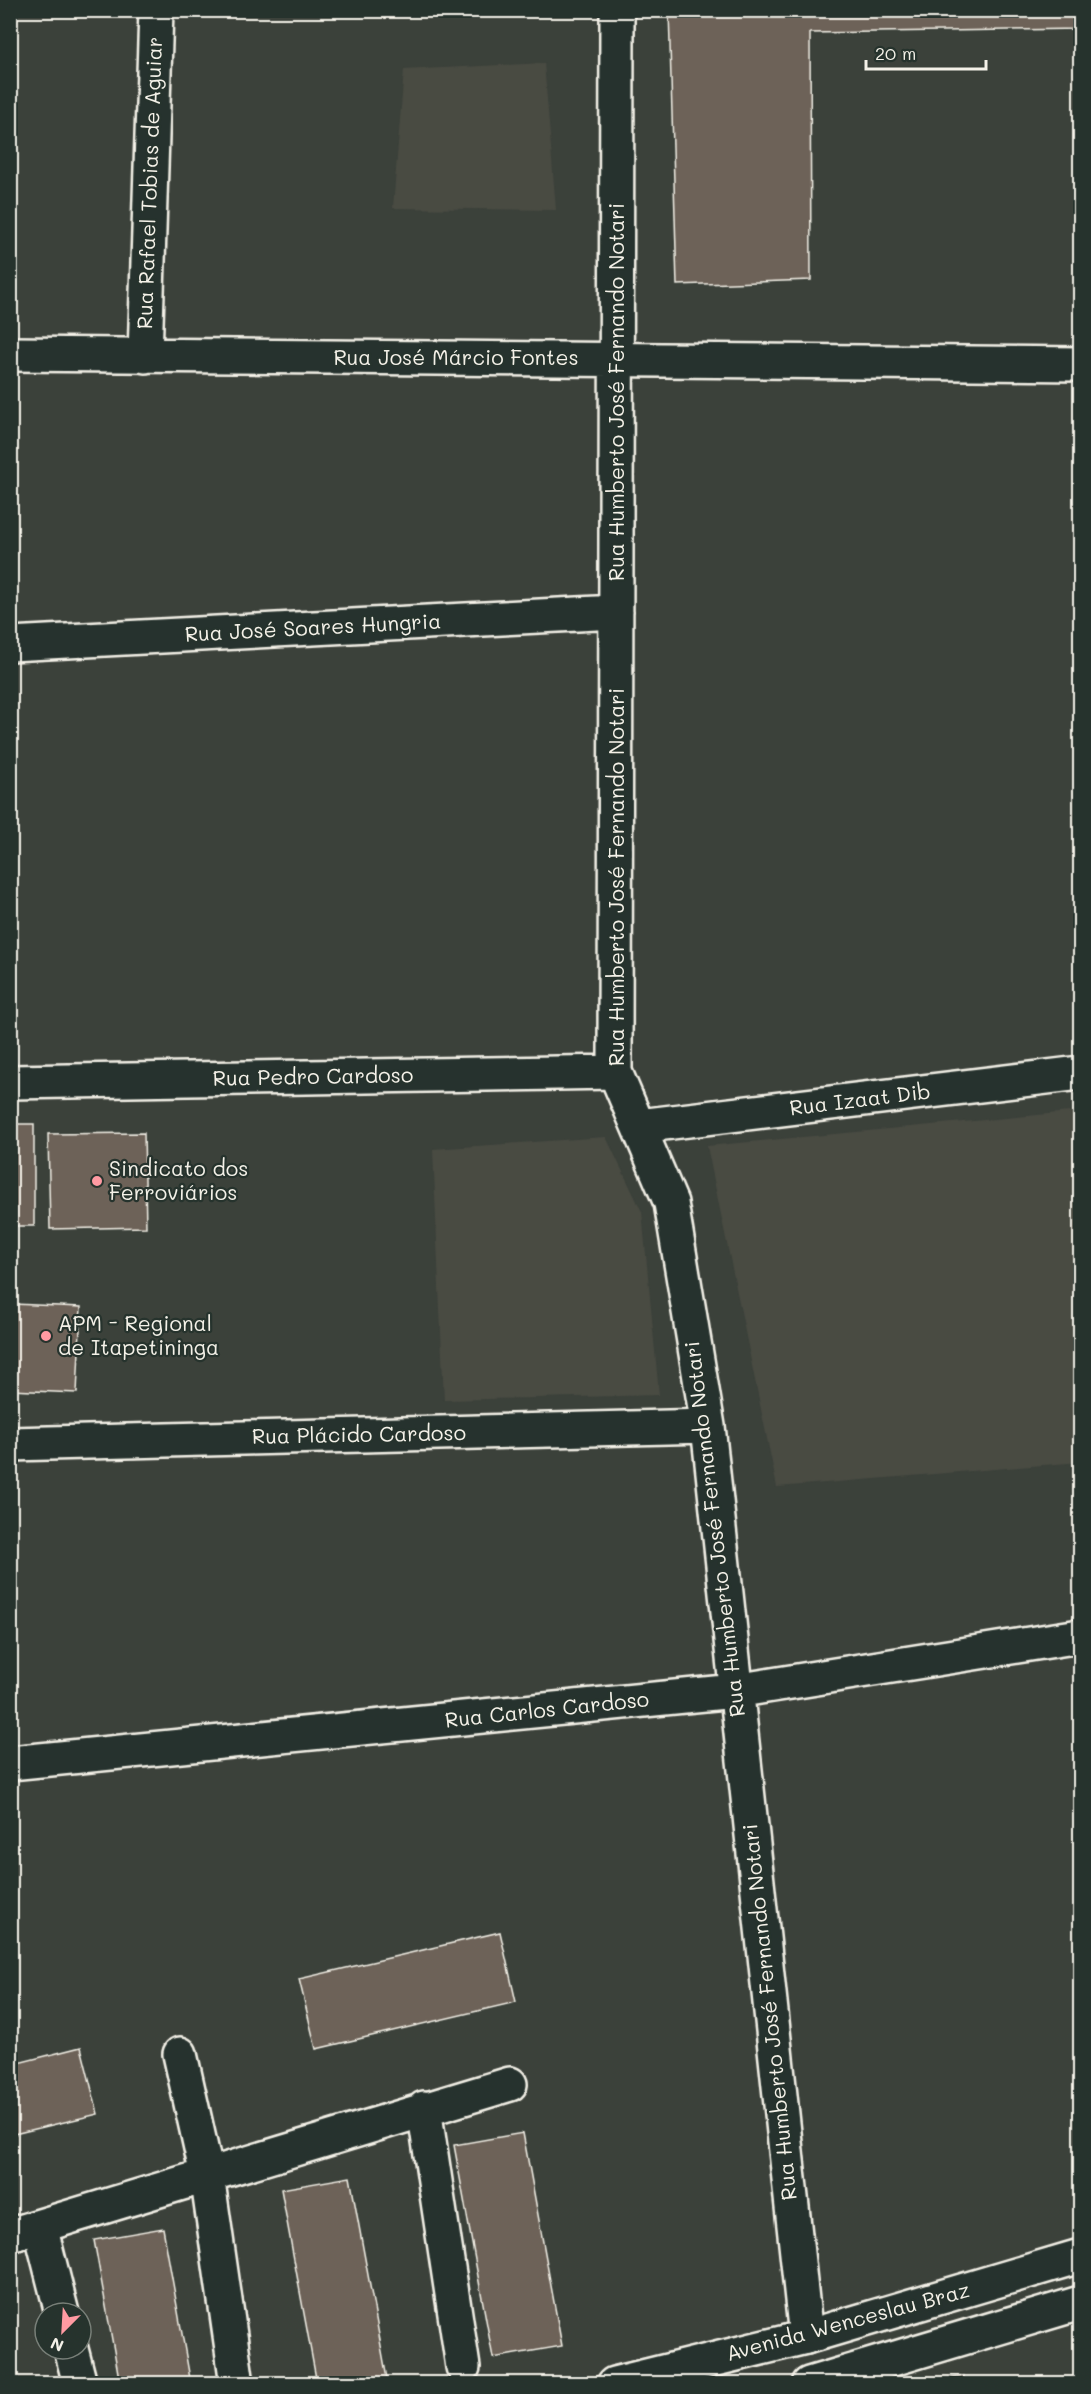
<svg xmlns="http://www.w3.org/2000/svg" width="1091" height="2394" viewBox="0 0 1091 2394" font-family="Mali,sans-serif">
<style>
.built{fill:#4a4b43}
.building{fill:#6d6258;stroke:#f4f1e8;stroke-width:1.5}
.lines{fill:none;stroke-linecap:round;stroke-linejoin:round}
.minor-casing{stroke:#f4f1e8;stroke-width:38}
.secondary-casing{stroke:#f4f1e8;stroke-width:38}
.minor{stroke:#26332d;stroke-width:33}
.secondary{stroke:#26332d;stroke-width:33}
.poi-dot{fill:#ff9aa2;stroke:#26332d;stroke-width:2}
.labels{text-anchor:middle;stroke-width:4.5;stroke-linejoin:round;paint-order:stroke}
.street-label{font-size:21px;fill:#f4f1e8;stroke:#26332d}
.poi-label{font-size:21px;fill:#f4f1e8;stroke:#26332d;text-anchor:start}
</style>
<rect width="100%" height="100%" fill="#3b413a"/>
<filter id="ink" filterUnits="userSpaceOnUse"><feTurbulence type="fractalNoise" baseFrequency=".0167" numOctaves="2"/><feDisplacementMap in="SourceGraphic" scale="12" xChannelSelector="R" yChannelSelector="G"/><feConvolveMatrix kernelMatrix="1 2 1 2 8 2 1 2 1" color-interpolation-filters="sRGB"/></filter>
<g filter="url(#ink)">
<path class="built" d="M544,63L556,210L393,208L404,70Z
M1080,1111V1462L777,1487L707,1146Z
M606,1137L642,1212L659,1395L444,1400L433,1149Z"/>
<path class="building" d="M669,10H1080V29L810,33L811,280L677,285Z
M10,1124H34V1226H10Z
M144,1133L146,1227L50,1229L48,1134Z
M13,1304L81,1307L77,1393L10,1390Z
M500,1932L516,2002L316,2049L299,1979Z
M81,2047L98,2114L10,2135V2065Z
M523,2133L562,2346L493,2358L454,2145Z
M350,2177L388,2384H317L281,2189Z
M163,2228L191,2384H120L94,2240Z
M964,2376L965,2384H917Z"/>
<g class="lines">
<g class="minor-casing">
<path id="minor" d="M617,10L615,1072L671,1203L708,1426L806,2337
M10,354L1080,364
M145,356L156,10
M10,644L616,612
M10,1082L615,1072
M639,1126L1080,1073
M10,1444L708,1426
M10,1763L735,1691L1080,1636
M180,2054L207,2175L237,2384
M424,2108L463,2367
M40,2226L62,2313
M10,2235L510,2084
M71,2349L80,2384"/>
</g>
<g class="secondary-casing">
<path id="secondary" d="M614,2384L806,2337L1080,2256
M809,2384L1080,2303"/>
</g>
<use href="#minor" class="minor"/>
<use href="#secondary" class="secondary"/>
</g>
</g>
<g class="poi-dot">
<circle cx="97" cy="1181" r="6"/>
<circle cx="46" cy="1336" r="6"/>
</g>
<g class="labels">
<g class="street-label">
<text transform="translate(150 183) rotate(-88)" y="7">Rua Rafael Tobias de Aguiar</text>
<text x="456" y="365">Rua José Márcio Fontes</text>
<text transform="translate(617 392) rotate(-90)" y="7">Rua Humberto José Fernando Notari</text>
<text transform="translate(313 628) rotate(-3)" y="7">Rua José Soares Hungria</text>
<text transform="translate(617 877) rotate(-90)" y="7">Rua Humberto José Fernando Notari</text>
<text transform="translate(313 1077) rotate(-1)" y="7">Rua Pedro Cardoso</text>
<text transform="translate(860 1100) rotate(-7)" y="7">Rua Izaat Dib</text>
<text transform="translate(359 1435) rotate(-1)" y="7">Rua Plácido Cardoso</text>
<text transform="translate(715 1529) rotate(-97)" y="7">Rua Humberto José Fernando Notari</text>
<text transform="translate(547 1710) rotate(-6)" y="7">Rua Carlos Cardoso</text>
<text transform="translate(770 2012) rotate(-96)" y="7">Rua Humberto José Fernando Notari</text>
<text transform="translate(848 2322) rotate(-15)" y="7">Avenida Wenceslau Braz</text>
</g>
<g class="poi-label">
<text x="109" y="1176">Sindicato dos<tspan x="109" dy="24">Ferroviários</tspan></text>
<text x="58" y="1331">APM - Regional<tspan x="58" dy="24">de Itapetininga</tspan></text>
</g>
</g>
<rect width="1091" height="2394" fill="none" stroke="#26332d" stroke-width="36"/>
<rect x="18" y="18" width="1055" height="2358" fill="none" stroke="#f4f1e8" stroke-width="2" filter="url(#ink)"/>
<g transform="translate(63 2331) rotate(204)"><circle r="28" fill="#26332d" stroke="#787f78" stroke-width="1.5"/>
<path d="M0-4.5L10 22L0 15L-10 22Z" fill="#ff9aa2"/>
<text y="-9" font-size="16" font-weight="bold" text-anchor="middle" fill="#f4f1e8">N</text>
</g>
<path d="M866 60v9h120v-9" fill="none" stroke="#f4f1e8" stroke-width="3"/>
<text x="875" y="60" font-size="18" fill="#f4f1e8" stroke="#26332d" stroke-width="4.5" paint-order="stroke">20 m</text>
</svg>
